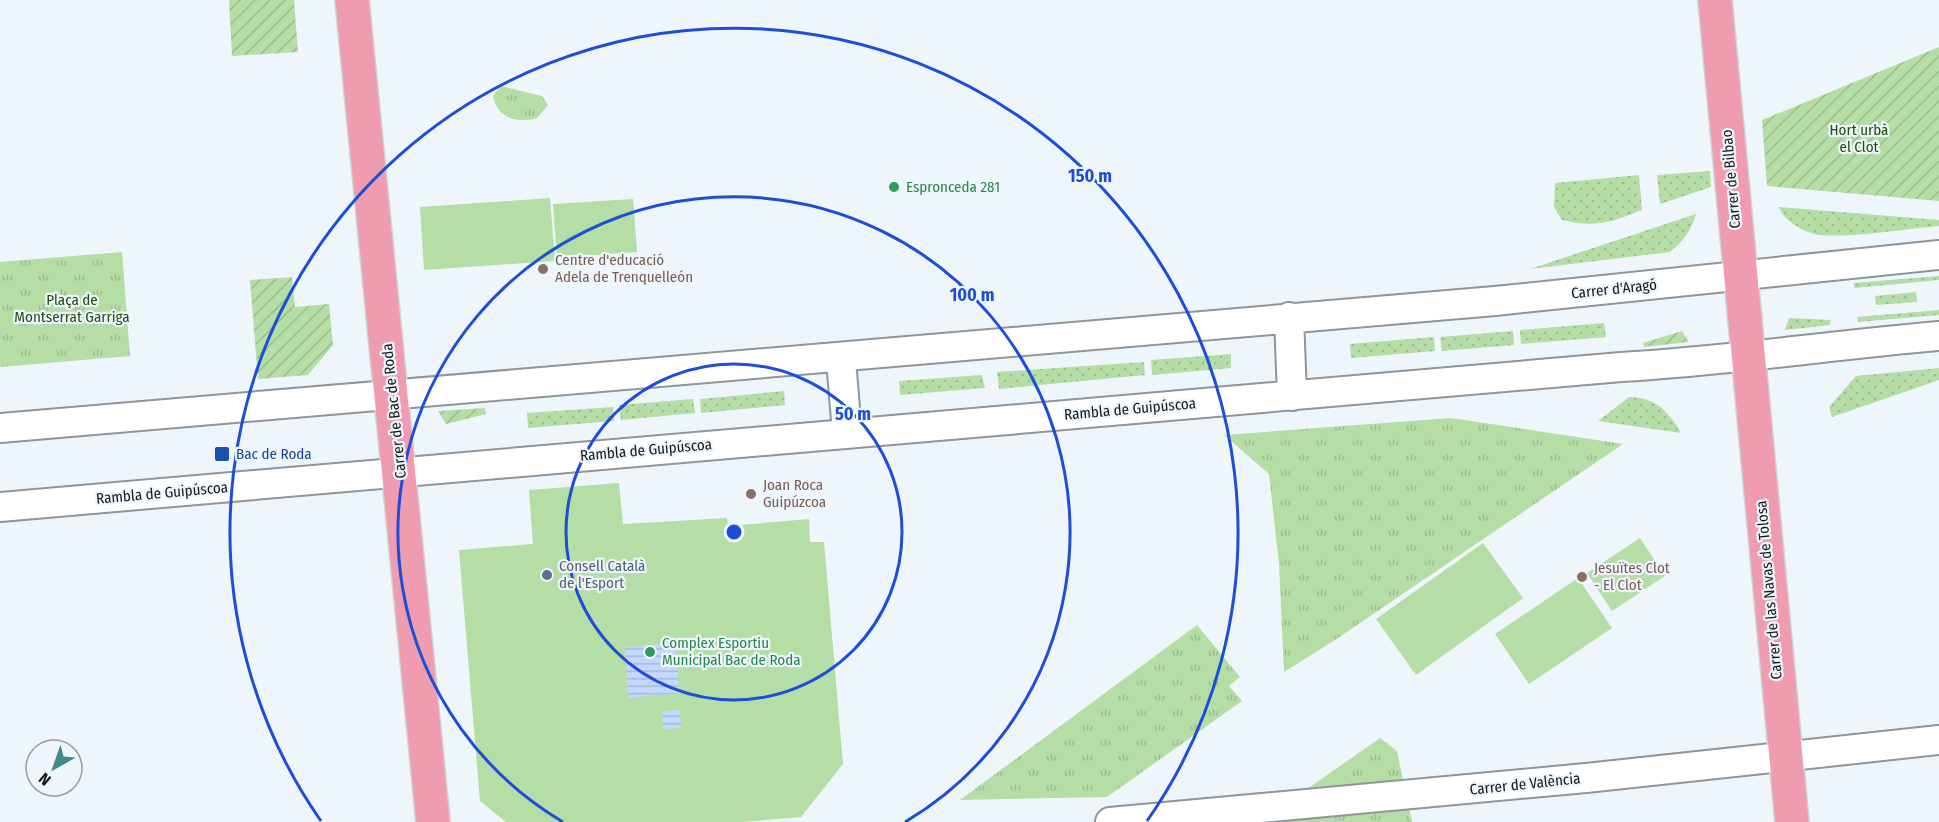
<svg xmlns="http://www.w3.org/2000/svg" width="1939" height="822" viewBox="0 0 1939 822" font-family="'Fira Sans Condensed',sans-serif">
<style>
.grass{fill:url(#grass-dots)}
.park{fill:url(#park-tufts)}
.garden{fill:url(#garden-furrows)}
.pitch{fill:#b5dda6}
.water{fill:url(#water-rules)}
.lines{fill:none;stroke-linecap:round;stroke-linejoin:round}
.minor-casing{stroke:#8f969b;stroke-width:32}
.major-casing{stroke:#d0d1d1;stroke-width:36}
.minor{stroke:#fff;stroke-width:28}
.major{stroke:#ef9cb0;stroke-width:33}
.ring{fill:none;stroke:#1d4ed8;stroke-width:3}
.leisure-dot{fill:#2e9e5b;stroke:#eef6fc;stroke-width:2}
.education-dot{fill:#8d6e63;stroke:#eef6fc;stroke-width:2}
.transit-dot{fill:#1a4fb4;stroke:#eef6fc;stroke-width:2}
.service-dot{fill:#5c6f8a;stroke:#eef6fc;stroke-width:2}
.labels{text-anchor:middle;stroke-width:4.5;stroke-linejoin:round;paint-order:stroke}
.park-label{font-size:15px;fill:#234b0f;stroke:#eef6fc}
.street-label{font-size:15px;fill:#16181a;stroke:#eef6fc}
.leisure-label{font-size:15px;fill:#27864d;stroke:#eef6fc;text-anchor:start}
.education-label{font-size:15px;fill:#785e54;stroke:#eef6fc;text-anchor:start}
.transit-label{font-size:15px;fill:#164399;stroke:#eef6fc;text-anchor:start}
.service-label{font-size:15px;fill:#4e5e75;stroke:#eef6fc;text-anchor:start}
.centre{fill:#1d4ed8;stroke:#eef6fc;stroke-width:3}
.ring-label{font-size:18px;text-anchor:middle;font-weight:bold;fill:#1d4ed8;stroke:#eef6fc;stroke-width:4.5;stroke-linejoin:round;paint-order:stroke}
</style>
<defs>
<pattern id="grass-dots" width="8" height="8" patternUnits="userSpaceOnUse" patternTransform="scale(1.5)"><rect width="8" height="8" fill="#b5dda6"/><path d="M2 2h.1M6 6h.1" fill="none" stroke="#9bbd8e" stroke-width="1.8" stroke-linecap="round"/></pattern>
<pattern id="park-tufts" width="24" height="20" patternUnits="userSpaceOnUse" patternTransform="scale(1.5)"><rect width="24" height="20" fill="#b5dda6"/><path d="M3 7l-1-3M5 7V3M7 7l1-3M15 17l-1-3M17 17v-4M19 17l1-3" fill="none" stroke="#9bbd8e"/></pattern>
<pattern id="garden-furrows" width="10" height="10" patternUnits="userSpaceOnUse" patternTransform="scale(1.5)"><rect width="10" height="10" fill="#b5dda6"/><path d="M-1 1l2-2M0 10L10 0M9 11l2-2" fill="none" stroke="#9bbd8e"/></pattern>
<pattern id="water-rules" width="6" height="5" patternUnits="userSpaceOnUse" patternTransform="scale(1.5)"><rect width="6" height="5" fill="#c4d7fd"/><path d="M0 2.5h6" fill="none" stroke="#a8b8d8"/></pattern>
</defs>
<rect width="100%" height="100%" fill="#eef6fc"/>
<path class="grass" d="M1710,171L1711,187L1660,204L1657,175Z
M1639,175L1642,210C1610,223 1595,228 1562,220L1554,207L1555,183Z
M1779,207L1939,220V226C1904,229 1852,238 1819,235C1805,233 1783,221 1779,207Z
M1696,214C1691,230 1684,241 1670,252L1530,269Z
M1939,276V280L1854,288V283Z
M1916,292L1917,302L1876,305L1875,296Z
M1939,310V315L1858,322L1857,317Z
M1789,318L1831,320L1830,325L1785,330Z
M1604,323L1606,337L1521,344L1520,330Z
M1513,331L1514,345L1442,351L1440,337Z
M1434,337L1435,351L1351,358L1350,344Z
M1231,354V368L1152,375L1151,360Z
M1144,362L1145,375L999,389L997,372Z
M1939,368V380L1832,417L1829,407L1856,376Z
M982,375L985,388L900,395L899,381Z
M784,391L785,405L701,413L700,399Z
M1629,397C1654,397 1669,411 1681,433L1598,421Z
M693,399L695,413L621,420L619,405Z
M613,407L614,421L528,428L527,413Z"/>
<path class="park" d="M501,86L542,96L548,105L537,118C517,124 497,118 493,96Z
M122,252L130,356L0,367V262Z
M1451,418L1623,444L1335,640L1284,672L1279,564L1269,474L1224,435Z
M1197,625L1240,677L1229,686L1242,701L1107,797L960,800Z
M1380,738L1397,751L1412,822H1260Z"/>
<path class="garden" d="M229,0H294L298,52L232,56Z
M1939,47V201L1767,186L1762,120Z
M292,277L295,307L329,304L333,345L308,375L258,379L250,280Z
M1682,331L1689,342L1644,347L1643,343Z
M485,408L486,414L446,424L438,411Z"/>
<path class="pitch" d="M550,198L555,261L424,270L420,207Z
M633,199L637,252L557,258L553,204Z
M619,483L623,524L727,518L728,526L809,519L810,542H824L843,764L801,817L742,822H506L480,801L459,550L533,544L529,490Z
M1640,538L1665,576L1612,611L1587,573Z
M1483,543L1523,598L1416,675L1376,619Z
M1578,578L1612,628L1529,684L1495,634Z"/>
<path class="water" d="M676,643L679,693L628,698L625,647Z
M680,710L681,728L663,729L662,711Z"/>
<g class="lines">
<g class="minor-casing">
<path id="minor" d="M1289,317L1292,396
M841,360L847,432
M0,428L1495,301L1939,255
M0,507L1621,367C1727,361 1833,345 1939,336
M1110,822L1586,778L1939,740"/>
</g>
<g class="major-casing">
<path id="major" d="M352,0L433,822
M1715,0L1792,822"/>
</g>
<use href="#minor" class="minor"/>
<use href="#major" class="major"/>
</g>
<g class="ring">
<circle cx="734" cy="532" r="168"/>
<path d="M563 822A336 336 0 1 1 905 822"/>
<path d="M321 821A504 504 0 1 1 1147 821"/>
</g>
<g class="leisure-dot">
<circle cx="894" cy="187" r="6"/>
<circle cx="650" cy="652" r="6"/>
</g>
<g class="education-dot">
<circle cx="543" cy="269" r="6"/>
<circle cx="751" cy="494" r="6"/>
<circle cx="1582" cy="577" r="6"/>
</g>
<rect class="transit-dot" x="214" y="446" width="16" height="16" rx="3"/>
<circle class="service-dot" cx="547" cy="575" r="6"/>
<g class="labels">
<g class="park-label">
<text x="1859" y="135">Hort urbà<tspan x="1859" dy="17">el Clot</tspan></text>
<text x="72" y="305">Plaça de<tspan x="72" dy="17">Montserrat Garriga</tspan></text>
</g>
<g class="street-label">
<text transform="translate(1731 179) rotate(-95)" y="5">Carrer de Bilbao</text>
<text transform="translate(1614 289) rotate(-6)" y="5">Carrer d'Aragó</text>
<text transform="translate(1130 409) rotate(-5)" y="5">Rambla de Guipúscoa</text>
<text transform="translate(394 411) rotate(-96)" y="5">Carrer de Bac de Roda</text>
<text transform="translate(646 450) rotate(-5)" y="5">Rambla de Guipúscoa</text>
<text transform="translate(162 493) rotate(-5)" y="5">Rambla de Guipúscoa</text>
<text transform="translate(1769 590) rotate(-95)" y="5">Carrer de las Navas de Tolosa</text>
<text transform="translate(1525 784) rotate(-6)" y="5">Carrer de València</text>
</g>
<g class="leisure-label">
<text x="906" y="192">Espronceda 281</text>
<text x="662" y="648">Complex Esportiu<tspan x="662" dy="17">Municipal Bac de Roda</tspan></text>
</g>
<g class="education-label">
<text x="555" y="265">Centre d'educació<tspan x="555" dy="17">Adela de Trenquelleón</tspan></text>
<text x="763" y="490">Joan Roca<tspan x="763" dy="17">Guipúzcoa</tspan></text>
<text x="1594" y="573">Jesuïtes Clot<tspan x="1594" dy="17">- El Clot</tspan></text>
</g>
<g class="transit-label">
<text x="236" y="459">Bac de Roda</text>
</g>
<g class="service-label">
<text x="559" y="571">Consell Català<tspan x="559" dy="17">de l'Esport</tspan></text>
</g>
</g>
<circle cx="734" cy="532" r="9" class="centre"/>
<g class="ring-label">
<text x="1090" y="182">150 m</text>
<text x="972" y="301">100 m</text>
<text x="853" y="420">50 m</text>
</g>
<g transform="translate(54 768) rotate(220)"><circle r="28" fill="#eef6fc" stroke="#989da2" stroke-width="1.5"/>
<path d="M0-4.5L10 22L0 15L-10 22Z" fill="#428a8d"/>
<text y="-9" font-size="16" font-weight="bold" text-anchor="middle" fill="#16181a">N</text>
</g>
</svg>
